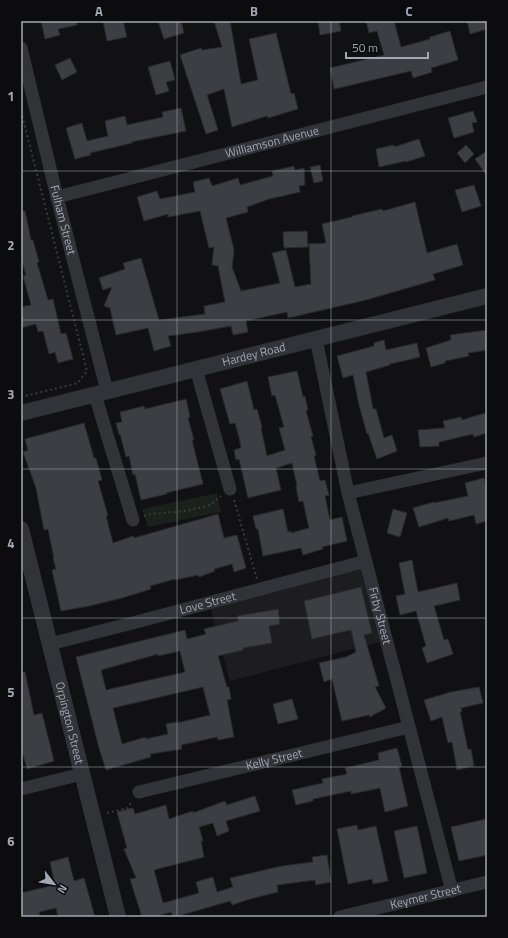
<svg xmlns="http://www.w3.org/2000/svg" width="508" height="938" viewBox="0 0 508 938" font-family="'Titillium Web',sans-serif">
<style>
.built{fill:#1d1d20}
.green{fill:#19211a}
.building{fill:#3d3e43;stroke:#2b2b2f;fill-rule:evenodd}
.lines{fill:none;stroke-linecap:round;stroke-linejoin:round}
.path{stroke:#383a3f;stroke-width:2;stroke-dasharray:2 3;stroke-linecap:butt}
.minor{stroke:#323338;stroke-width:13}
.tertiary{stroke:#323338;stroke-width:16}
.grid{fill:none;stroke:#a1a7b5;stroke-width:1;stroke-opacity:0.55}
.labels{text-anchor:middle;stroke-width:3;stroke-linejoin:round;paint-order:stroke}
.street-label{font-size:12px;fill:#a1a7b5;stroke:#0c0c0e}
.neatline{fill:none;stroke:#a1a7b5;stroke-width:1.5}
.grid-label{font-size:13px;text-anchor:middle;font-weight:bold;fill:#a1a7b5}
</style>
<rect width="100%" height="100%" fill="#111113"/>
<path class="built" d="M366,561L387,640L230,681L209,603Z"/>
<path class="green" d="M217,493L221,512L148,527L142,509Z"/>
<path class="building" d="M41,21H76L77,25L58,29L60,35L45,39Z
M103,21H123L127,37L107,41Z
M158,21H181L184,33L164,39Z
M214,21H230L241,84L258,80L249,39L276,33L291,94L294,93L298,109L268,118L267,116L232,127L224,89L207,95L218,130L206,134L180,55L201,48L202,50L222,47Z
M318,21H339L341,31L320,35Z
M366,21H394L401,47L430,39V37L450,31L458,60L431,68L432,72L413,78L411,71L334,89L330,68L384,55L377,31L369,33Z
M467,21H487V29L470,34Z
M70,58L77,72L62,80L55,65Z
M170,61L175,80L166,82L169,91L156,95L148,67Z
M181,108L186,131L131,142L132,143L90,153L91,155L75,159L66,128L82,123L87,141L108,136L105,121L125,116L127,125L163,117L162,112Z
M473,111L477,122L472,123L474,132L454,138L448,118Z
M419,139L425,156L406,162V161L379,167L376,149L394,145V147Z
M466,145L474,154L465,163L457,153Z
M487,151V176L475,159Z
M320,165L323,181L314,183L310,167Z
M294,166L295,170L304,168L305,185L299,186L300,192L269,199L247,207L248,212L226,218L234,250L232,267L241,291L280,283L272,253L286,250L295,287L311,284L309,244L326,243L322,224L352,217V216L382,209L383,211L415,202L427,253L457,244L463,265L433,274L435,280L366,300L288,318L287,312L246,321L248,332L233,335L231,326L198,332L168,336L171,346L154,351L148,328L116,335L110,308L104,306L112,287L103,290L99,278L125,269L123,263L141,258L159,320L205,314L204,306L225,302L218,266L212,265L214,247L209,248L200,211L168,217V214L144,221L137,197L157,191L160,199L195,192L193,182L209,178L212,186L238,178L240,185L273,176L272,171Z
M474,185L481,206L462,212L455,190Z
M21,211H25L31,240H33L39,262L37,263L48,300L53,299L61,334L66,333L73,359L58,363L55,352L49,354L43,331L38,332L36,324L21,328V307L31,305L23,276L26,275L21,258Z
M307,231L308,247L284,248L283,232Z
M487,330V350L468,353L469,356L445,361V363L431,367L426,348L451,340L450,335Z
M384,340L386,350L417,343L420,357L390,364V365L366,372L373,409H376L384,438L392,435L397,451L377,459L368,433L367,434L359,405L353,375L343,378L337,356L374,346V343Z
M297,371L303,397L305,396L308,410L306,411L313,436L311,437L316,455L314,456L320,481L325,480L329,495L325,496L330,520L342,517L347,541L322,547L323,549L303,555L301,548L263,556L258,529H256L253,516L283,509L288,532L291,531V533L309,528L303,501L299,502L296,487L297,486L292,463L276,468L281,490L248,498L239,459L236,460L234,450L241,448L239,437L235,423L230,424L220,389L247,381L254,410L257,409L262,427L261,428L267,456L285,450L279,428L284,427L275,395L272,396L268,377Z
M186,399L190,417L188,418L194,440H192L203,484L166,493L167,494L141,500L135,474L133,475L129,456L126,457L120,434L119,435L116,423L122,422L120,412L144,406L145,409Z
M485,413L487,420V433L474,437L473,434L439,442V446L420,447L418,430L445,428L443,421L461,417L462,420Z
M84,423L94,458H96L102,480L98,481L108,516H106L113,543L133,536L134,538L218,514L224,538L237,535L246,568L234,572L232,564L214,569L215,571L199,577L198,575L175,580V579L150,586L151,589L122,598L89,606L61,611L52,570L56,569L53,558H54L48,529L44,530L36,488L23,452L28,450L25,439Z
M484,478L487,488V521L476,524L474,515L449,521L448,518L419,527L413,508L434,502V503L468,496L465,483Z
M393,509L407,513L400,537L387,533Z
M412,560L418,592L457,583L460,600L434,606L444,640L448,639L453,654L427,663L422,648L426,646L416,611L400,615L396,596L405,594L399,563Z
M361,587L372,633L364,635L379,686L375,687L386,708L370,717L369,715L342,721L332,679L324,682L319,663L346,657L356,652L351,630L312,639L304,601Z
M278,609L280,624L269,626L272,643L243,648V650L218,656L227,687H229L231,699L227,700L234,737L218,740L217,737L181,745L182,749L150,754L151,757L106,770L99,748L76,657L185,630L187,639L206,634L204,629L238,621L237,616ZM180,651L185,672L106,690L101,670L158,654V656ZM203,687L210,715L177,723V722L166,724L168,734L146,739V737L122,744L113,708Z
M25,672L34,715L42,713L54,761L27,769L21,747V673Z
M479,687L483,703L461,708L462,711L460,712L468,750L471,749L474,766L457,770L452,742L448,743L442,717L431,721L424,700L451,692Z
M292,699L298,719L278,724L273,704Z
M397,748L402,766L399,767L408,806L385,812L380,788L351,794V791L313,799V801L296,805L292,790L323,783L322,779L347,774L345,768L379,760L378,753Z
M255,796L260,811L226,821L229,831L217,836L213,823L199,827L203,841H201L204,857L154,870L163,903L199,893L196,882L213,877L217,892L233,887L230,878L282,866L313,862L312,857L327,855L331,882L316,885L315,880L277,885L278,892L250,899L232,905L230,901L175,917H173L171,912L154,917H142L130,879L136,878L124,849L127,848L117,812L133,808L135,814L166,805L169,819L193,811V813L225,801L227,805Z
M486,819L487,826V855L459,861L451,827Z
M357,825L358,830L376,826L388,881L373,884L372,879L348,884L337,829Z
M417,826L427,873L404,878L394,831Z
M68,857L74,881L84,878L95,917H58L56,908L39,912L40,915L21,917V893L55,885L50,862Z"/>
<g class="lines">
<path class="path" d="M21,111L87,371L78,383L21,397
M234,500L257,579
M144,516L151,514L187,511L210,505L221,496
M107,813L128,808L132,801"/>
<g class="minor">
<path id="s1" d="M21,48L57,197L107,391"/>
<path id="s2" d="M57,197L487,87"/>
<path id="s3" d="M316,339L348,493L452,891"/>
<path d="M196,369L230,489"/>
<path d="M95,395L133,520"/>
<path d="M348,493L487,463"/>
<path id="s4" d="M50,644L144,620L366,561"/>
<path d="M21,789L82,774"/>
<path id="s5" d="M139,792L409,727"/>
<path id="s6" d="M340,917L487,882"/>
</g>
<g class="tertiary">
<path id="s7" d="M21,413L487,296"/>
<path id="s8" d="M21,529L118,917"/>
</g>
</g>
<path class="grid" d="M177,21V917M331,21V917M21,171H487M21,320H487M21,469H487M21,618H487M21,767H487"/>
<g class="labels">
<g class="street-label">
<text dy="4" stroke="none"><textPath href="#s2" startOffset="222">Williamson Avenue</textPath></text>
<text dy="4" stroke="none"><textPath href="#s1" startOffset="177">Fulham Street</textPath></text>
<text dy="4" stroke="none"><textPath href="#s7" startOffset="240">Hardey Road</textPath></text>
<text dy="4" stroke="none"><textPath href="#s4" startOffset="163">Love Street</textPath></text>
<text dy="4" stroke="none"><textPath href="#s3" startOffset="284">Firby Street</textPath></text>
<text dy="4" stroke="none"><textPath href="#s8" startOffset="200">Orpington Street</textPath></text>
<text dy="4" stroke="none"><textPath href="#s5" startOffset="139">Kelly Street</textPath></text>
<text dy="4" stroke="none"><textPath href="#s6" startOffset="88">Keymer Street</textPath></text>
</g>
</g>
<rect width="508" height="938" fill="none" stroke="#0c0c0e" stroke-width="44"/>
<g transform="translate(54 884) rotate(121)" stroke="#0c0c0e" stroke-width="3" paint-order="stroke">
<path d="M0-3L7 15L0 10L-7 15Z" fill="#a1a7b5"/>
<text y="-6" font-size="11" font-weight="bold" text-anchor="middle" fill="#a1a7b5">N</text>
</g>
<path d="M346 52v6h82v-6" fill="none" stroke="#a1a7b5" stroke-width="2"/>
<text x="352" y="52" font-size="12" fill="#a1a7b5" stroke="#0c0c0e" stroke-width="3" paint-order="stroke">50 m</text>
<rect x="22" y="22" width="464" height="894" class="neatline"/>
<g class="grid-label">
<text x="99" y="16">A</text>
<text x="254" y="16">B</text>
<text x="409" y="16">C</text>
<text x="11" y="101">1</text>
<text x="11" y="250">2</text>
<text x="11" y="399">3</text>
<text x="11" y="548">4</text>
<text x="11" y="697">5</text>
<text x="11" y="846">6</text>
</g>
</svg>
